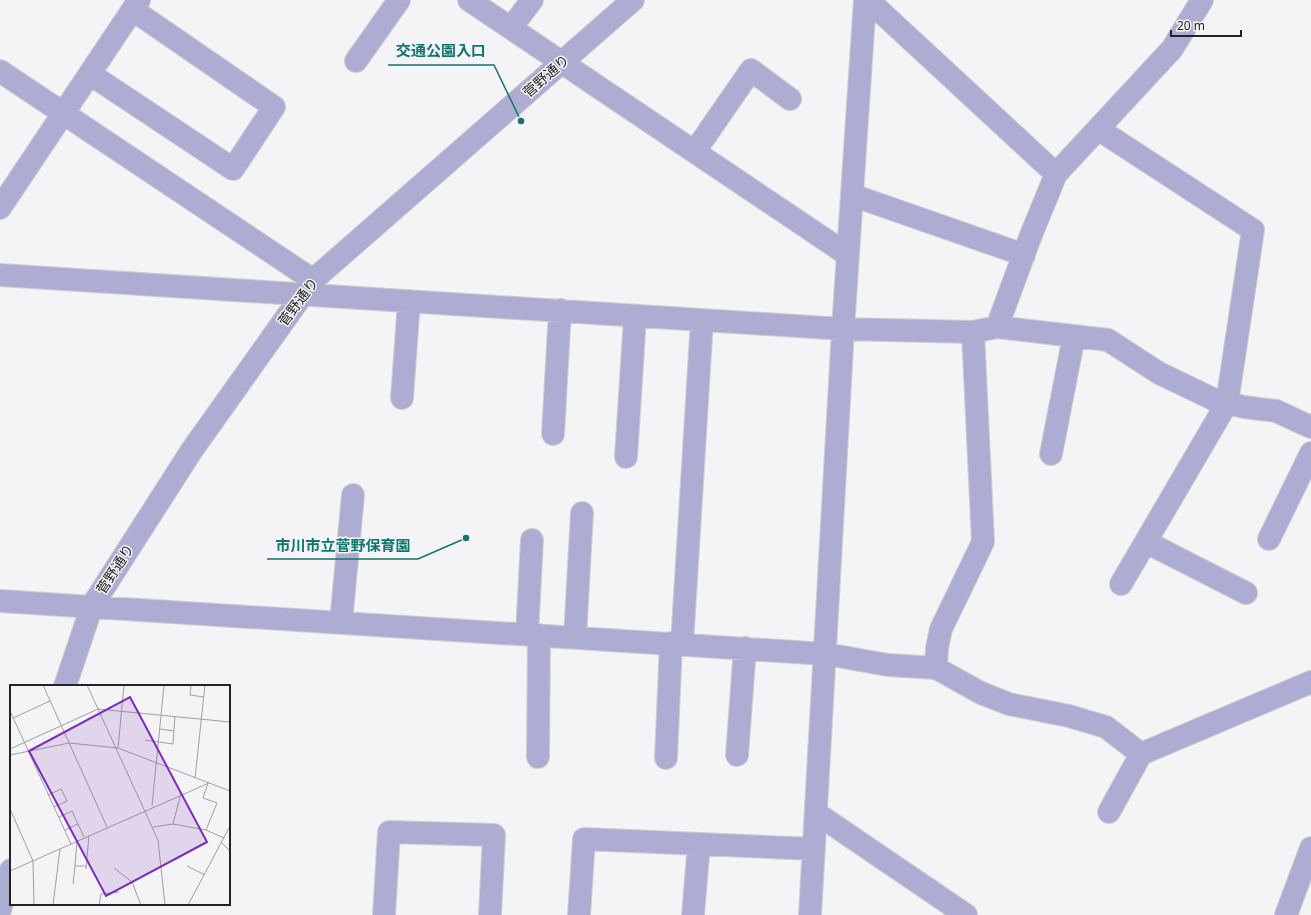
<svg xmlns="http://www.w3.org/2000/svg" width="1311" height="915" viewBox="0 0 1311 915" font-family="'Noto Sans','Noto Sans JP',sans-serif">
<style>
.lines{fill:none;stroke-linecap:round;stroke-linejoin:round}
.minor-casing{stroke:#cfcecf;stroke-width:24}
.minor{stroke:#adacd3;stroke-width:22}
.labels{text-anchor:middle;stroke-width:3;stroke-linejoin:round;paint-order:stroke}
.street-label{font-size:14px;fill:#242324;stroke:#f4f3f5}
.inset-road{fill:none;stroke:#a1a0a1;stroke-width:1}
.view{fill:#7b2cbf;fill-opacity:0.15;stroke:#7b2cbf;stroke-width:2}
.inset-edge{fill:none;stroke:#242324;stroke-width:2}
.leader{fill:none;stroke:#0f766e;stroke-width:1.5}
.callout-dot{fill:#0f766e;stroke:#f4f3f5;stroke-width:1.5}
.callout-label{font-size:15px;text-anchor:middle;font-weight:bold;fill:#0f766e;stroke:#f4f3f5;stroke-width:3;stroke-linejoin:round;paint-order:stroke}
</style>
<rect width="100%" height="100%" fill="#f4f3f5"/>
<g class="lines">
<g class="minor-casing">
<path id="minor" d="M469,0L848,255
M868,0L1056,174
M511,28L532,0
M356,61L399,0
M0,71L313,280
M90,74L233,169L274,107L133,10
M1098,129L1253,230L1227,403L1121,584
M695,151L751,70L790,99
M852,195L1024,255
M0,208L139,0
M0,275L843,329L973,332L997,327L1108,340L1159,373L1213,399L1244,407L1276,411L1311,427
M997,327L1031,235L1056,174L1172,49L1202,0
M402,398L409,301
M553,434L560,310
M1051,454L1074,336
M626,457L635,317
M1269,539L1311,453
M1146,542L1246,593
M0,601L826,654L888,665L936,668L981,693L1009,704L1069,716L1106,727L1141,754
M341,622L353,495
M527,634L532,540
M575,637L582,513
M682,644L702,320
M936,668L937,648L941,629L983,542L973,332
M65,686L92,606L192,450L313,280L633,0
M737,755L745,648
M538,757L539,635
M666,758L671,643
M1109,812L1141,754L1311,682
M816,813L966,915
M0,910L11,870
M384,915L389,832L494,835L490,915
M579,915L584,839L814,849
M693,915L699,844
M810,915L843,329L865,0
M1286,915L1311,848"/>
</g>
<use href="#minor" class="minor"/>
</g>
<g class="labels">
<g class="street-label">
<text transform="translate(546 76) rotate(-41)" y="5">菅野通り</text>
<text transform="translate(298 302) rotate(-53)" y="5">菅野通り</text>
<text transform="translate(115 569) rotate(-57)" y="5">菅野通り</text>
</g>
</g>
<g transform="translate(10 685)">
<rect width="220" height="220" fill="#f4f3f5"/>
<path class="inset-road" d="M33,0L97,142M77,0L148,155L155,220M181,0L180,10L194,12M0,26L61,159M3,33L40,16M150,44L164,46M135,55L163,59L165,31M108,63L114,0M0,64L88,24L220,37M0,70L59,58L108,63L220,106M185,93L195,0M38,110L51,104L57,116L44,122M142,121L154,0M0,124L23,176L24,220M49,132L62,126L74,152M163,139L171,108M143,142L163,139L196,145L214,153M55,145L68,139M196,145L207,118L193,113L198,98M67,156L65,181H76M211,157L220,166M177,181L195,190M104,183L122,197L131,220M76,184L79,150M0,186L199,98M63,199L65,181M43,220L50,164M89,220L91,209L109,207M178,220L220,141"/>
<path class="view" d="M120,12L197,157L96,211L19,66Z"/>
<rect width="220" height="220" class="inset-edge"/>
</g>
<path class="leader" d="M521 121L494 65H388M466 538L418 559H267"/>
<g class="callout-dot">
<circle cx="521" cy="121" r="4"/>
<circle cx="466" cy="538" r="4"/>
</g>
<g class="callout-label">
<text x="441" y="56">交通公園入口</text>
<text x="343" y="551">市川市立菅野保育園</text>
</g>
<path d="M1171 30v6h70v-6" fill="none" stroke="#242324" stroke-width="2"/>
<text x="1177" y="30" font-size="12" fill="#242324" stroke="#f4f3f5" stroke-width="3" paint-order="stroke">20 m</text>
</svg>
